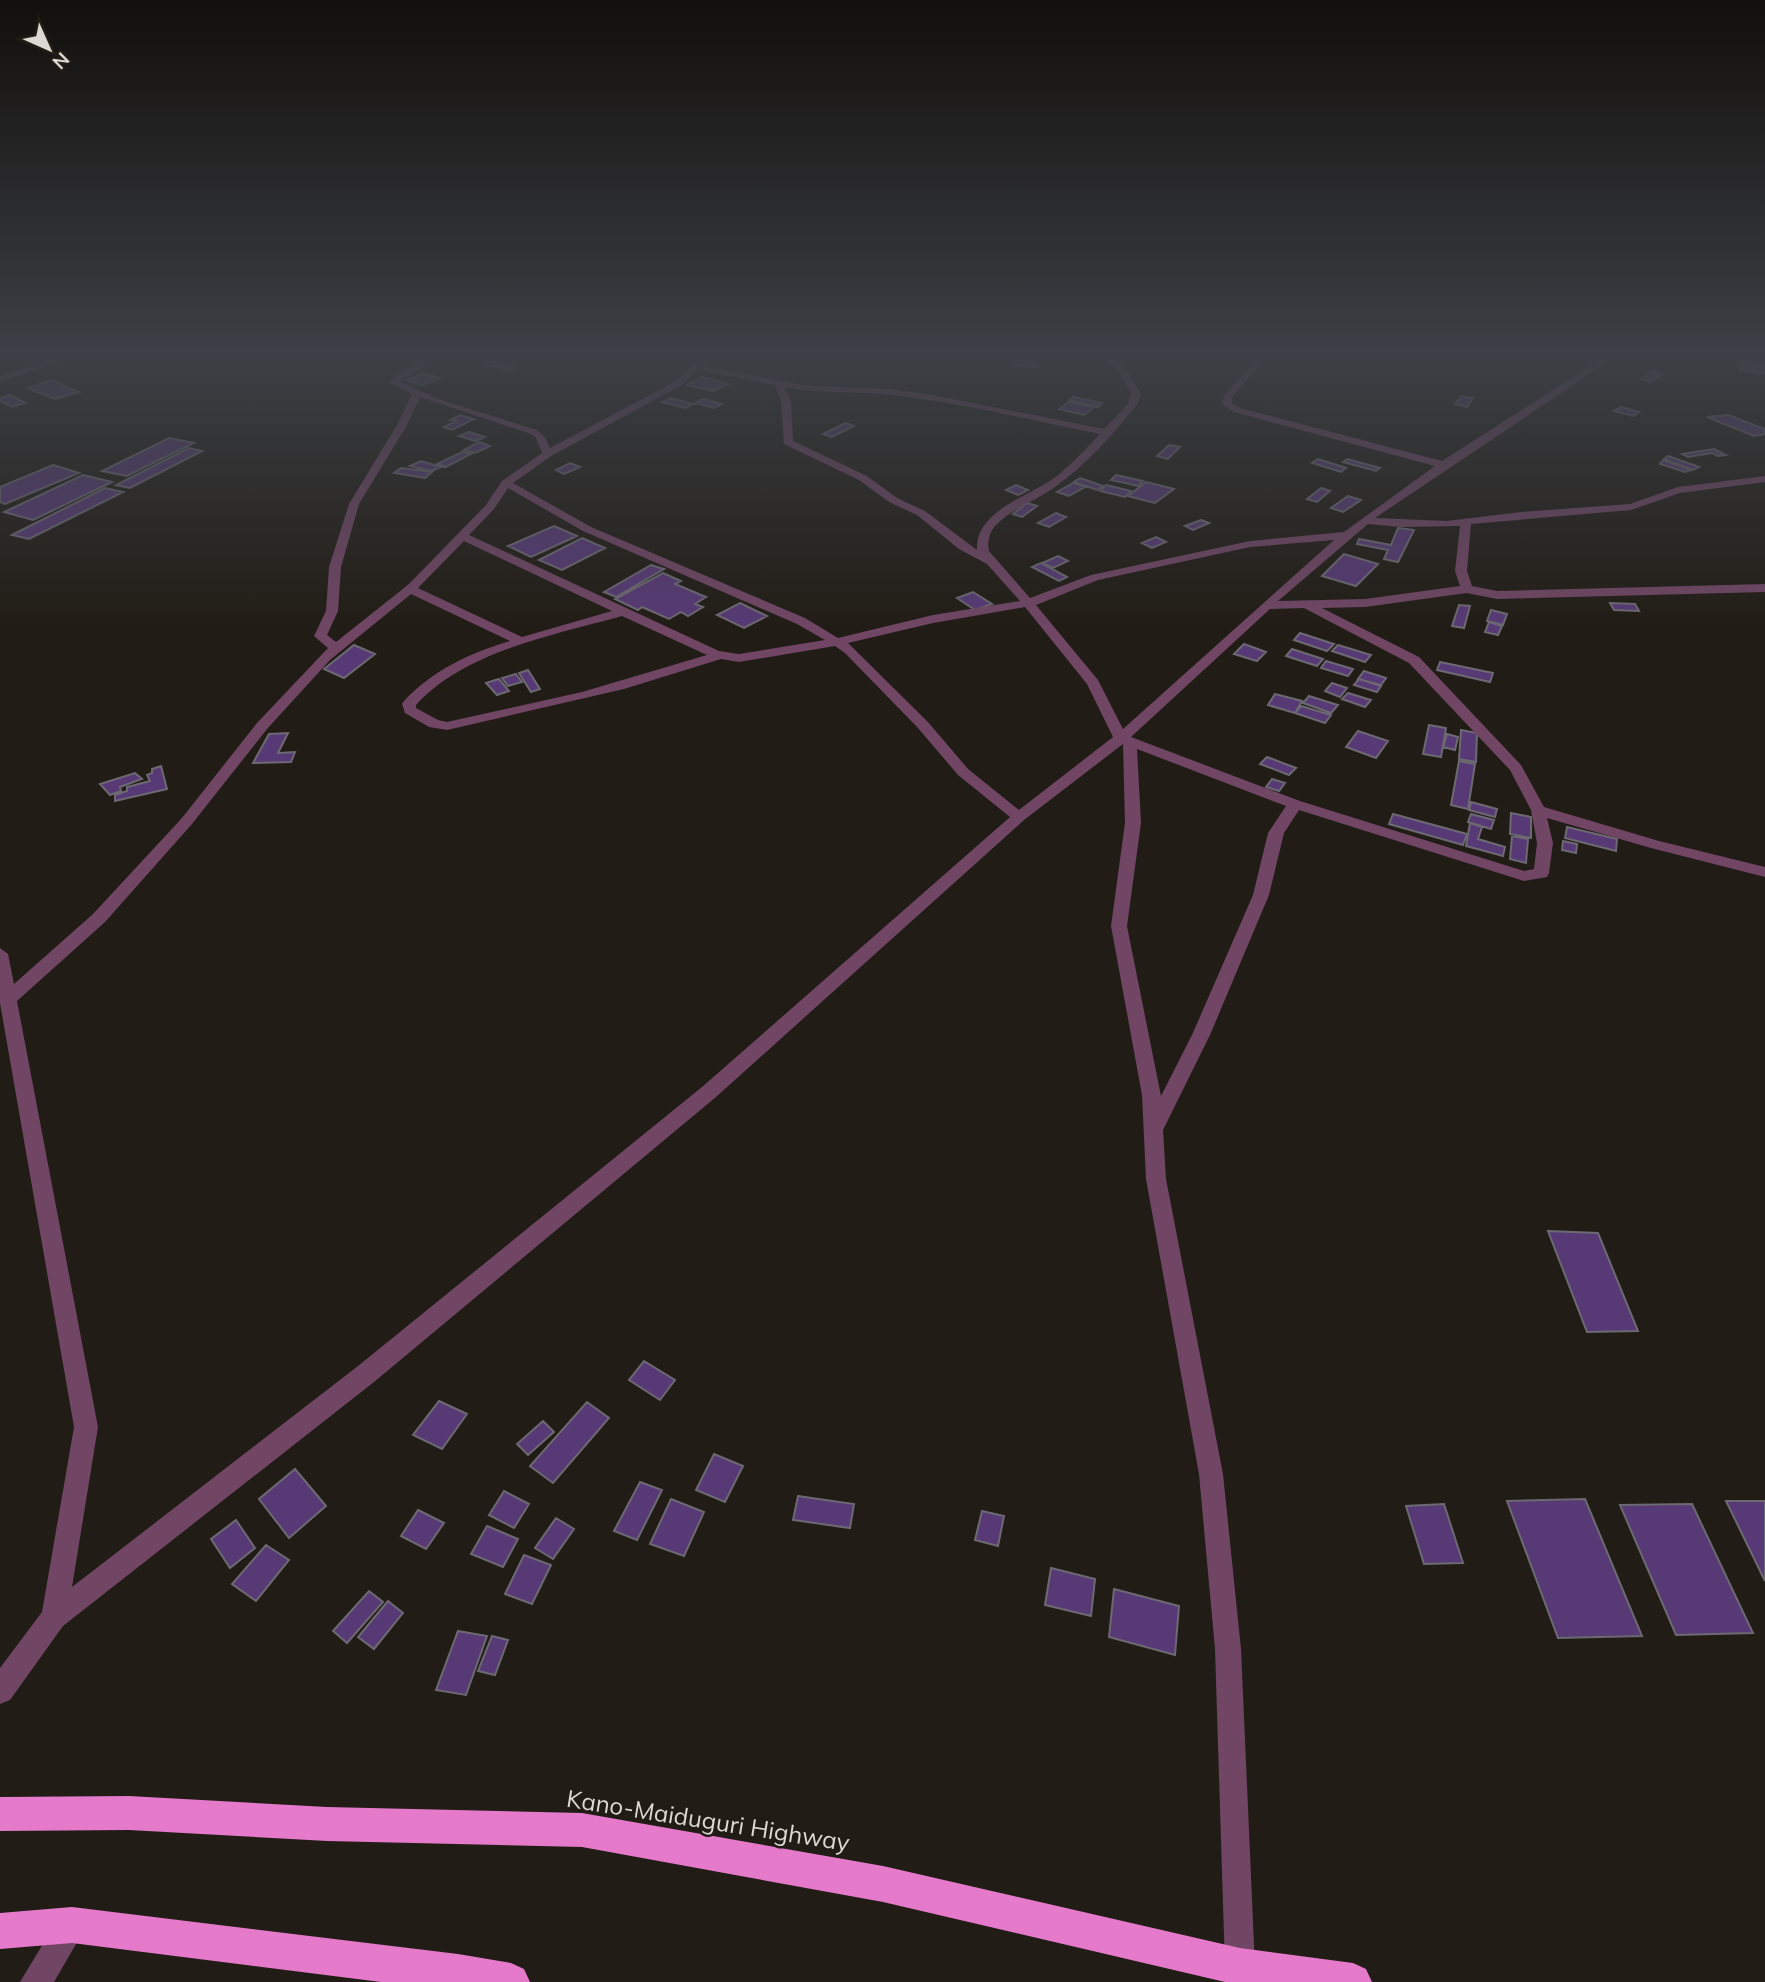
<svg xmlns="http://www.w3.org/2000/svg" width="1765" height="1982" viewBox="0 0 1765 1982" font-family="Mulish,sans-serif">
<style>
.building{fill:#573a75;stroke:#6d6972;stroke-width:2}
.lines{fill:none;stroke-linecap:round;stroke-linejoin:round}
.minor{fill:#704664;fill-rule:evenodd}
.highway{fill:#e47ac9;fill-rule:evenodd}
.labels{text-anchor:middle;stroke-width:5;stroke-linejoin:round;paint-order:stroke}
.near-street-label{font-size:24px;fill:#dcd9d4;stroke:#211c15}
</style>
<rect width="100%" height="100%" fill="#211c15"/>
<path class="building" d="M1020,359L1040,364L1033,368L1013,364Z
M495,361L515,368L508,371L487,364Z
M1740,361L1765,365V372L1763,374L1740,370L1744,365L1738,364Z
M1653,371L1663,374L1651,382L1641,379Z
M422,373L440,378L423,385L406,380Z
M702,377L728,384L713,391L687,385Z
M51,380L79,392L55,399L27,388Z
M10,395L25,403L12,407L0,401V398Z
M1461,396L1473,398L1467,407L1455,404Z
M1073,397L1102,403L1098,407L1069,400Z
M671,398L693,404L685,408L662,402Z
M703,399L722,404L714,408L695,403Z
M1069,402L1094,407L1084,415L1059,409Z
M1621,407L1639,412L1633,416L1614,411Z
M460,415L474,419L452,430L444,427L456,421L450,420Z
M1728,415L1765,429V434L1754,436L1707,417Z
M845,423L854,426L832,437L823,434Z
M469,432L485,437L475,441L459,436Z
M169,438L194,443L127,476L102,471Z
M479,442L490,446L475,453L464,450Z
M1169,445L1180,447L1168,459L1157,456Z
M189,448L202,451L130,488L116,485Z
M1714,449L1726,455L1718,456L1712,453L1688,457L1682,454Z
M462,452L471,454L446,467L437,464Z
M1668,456L1699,467L1693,470L1664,459Z
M1318,459L1346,468L1341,472L1312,463Z
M1347,459L1380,468L1376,471L1343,462Z
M1663,460L1691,470L1685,472L1660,464Z
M421,461L441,467L431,471L410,466Z
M570,463L580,467L564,474L556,470Z
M53,465L79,473L5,504L0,502V487Z
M401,468L432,472L425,478L394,473Z
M83,475L112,482L33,520L4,512Z
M1116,475L1143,481L1138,486L1111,480Z
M1080,478L1103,486L1097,490L1074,482Z
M1146,482L1174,489L1155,503L1128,496Z
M1073,483L1085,487L1069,496L1057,492Z
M1016,485L1028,490L1018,495L1006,490Z
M1106,485L1131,491L1125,497L1100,491Z
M105,488L123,492L29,539L12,535Z
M1321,488L1330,491L1317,502L1307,499Z
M1348,496L1361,500L1343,512L1331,508Z
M1027,503L1037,506L1022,517L1013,514Z
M1056,513L1066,517L1049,527L1038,523Z
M1201,520L1209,523L1193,530L1185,526Z
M554,526L577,536L531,557L508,546Z
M1398,528L1414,530L1398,562L1384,559L1388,550L1357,544L1359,539L1391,545Z
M1156,537L1166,542L1152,548L1142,543Z
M582,538L605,548L562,570L539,560Z
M1344,554L1378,564L1356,586L1322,576Z
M1058,556L1068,561L1053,568L1042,563Z
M1041,563L1067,577L1059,581L1032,567Z
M651,565L664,569L616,597L604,592Z
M663,573L681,581L675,584L706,597L695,604L703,607L688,616L681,612L669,619L642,607L638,610L615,599Z
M973,592L992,604L975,610L957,598Z
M740,603L767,616L744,628L717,615Z
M1610,603L1635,604L1639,611L1614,610Z
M1459,605L1470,606L1464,628L1452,626Z
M1491,610L1507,614L1503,625L1487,621Z
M1489,622L1502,626L1498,635L1485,632Z
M1300,633L1334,644L1327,651L1294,640Z
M1244,644L1266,652L1257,661L1234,654Z
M354,645L375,654L344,678L324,669Z
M1338,645L1371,655L1365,662L1332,651Z
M1292,649L1323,659L1317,666L1286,656Z
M1326,661L1353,669L1348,676L1321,668Z
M1440,662L1493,673L1490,682L1437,670Z
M528,670L540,689L531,692L519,673Z
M1364,671L1386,678L1381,685L1358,679Z
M516,674L522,682L508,686L502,678Z
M499,679L509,691L497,695L486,683Z
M1359,679L1381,686L1377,692L1354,685Z
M1332,683L1347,688L1340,697L1325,691Z
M1348,693L1371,700L1365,707L1342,699Z
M1275,694L1302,701L1295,713L1268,705Z
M1309,696L1338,705L1331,713L1303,703Z
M1301,706L1331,715L1325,723L1295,713Z
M1429,725L1446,728L1441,757L1423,754Z
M1461,730L1477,733L1476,762L1459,759Z
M1358,731L1388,741L1376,758L1346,747Z
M288,733L278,753L295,752L291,762L253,763L269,734Z
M1447,734L1458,737L1455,750L1443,747Z
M1267,757L1296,768L1289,775L1260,764Z
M1459,761L1475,764L1468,809L1451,805Z
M161,766L167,789L115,801V795L127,791V787L150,781L147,775L152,773V769Z
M135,773L142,779L120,787L121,791L110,795L100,784Z
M1272,779L1285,783L1279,791L1266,787Z
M1471,802L1497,809L1495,817L1469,810Z
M1511,813L1531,817V838L1510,834Z
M1393,814L1467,834L1463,845L1389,824Z
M1471,814L1494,820L1491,829L1468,822Z
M1470,823L1482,827L1478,839L1505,847L1503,856L1466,846Z
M1567,827L1617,839L1616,851L1565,838Z
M1512,836L1528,839L1526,863L1510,859Z
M1563,841L1577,844L1576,853L1562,850Z
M1548,1231L1598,1233L1638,1331L1587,1332Z
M644,1361L675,1380L660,1400L629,1380Z
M439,1401L467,1414L442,1449L413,1435Z
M587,1402L609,1418L553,1483L530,1466Z
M543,1421L554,1432L528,1455L517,1444Z
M714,1454L743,1466L725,1502L696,1490Z
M295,1469L326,1506L289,1538L259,1499Z
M640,1482L662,1490L637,1540L614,1531Z
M504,1491L529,1504L514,1528L489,1515Z
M798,1496L854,1504L850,1528L793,1520Z
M671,1499L704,1512L684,1556L650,1544Z
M1585,1499L1642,1636L1558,1638L1507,1501Z
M1726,1501H1765V1581Z
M1444,1504L1463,1563L1424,1564L1406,1506Z
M1692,1504L1753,1633L1676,1635L1620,1505Z
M418,1510L444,1523L426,1549L401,1536Z
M982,1511L1004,1516L998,1546L975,1540Z
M556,1518L574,1529L553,1559L535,1548Z
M236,1520L255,1548L230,1568L211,1539Z
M487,1526L518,1539L503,1567L471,1554Z
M266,1545L289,1560L256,1601L232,1584Z
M524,1555L551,1565L532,1604L505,1594Z
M1051,1568L1095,1579L1091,1616L1045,1605Z
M1114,1589L1179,1606L1175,1655L1109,1637Z
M369,1591L383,1602L347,1643L333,1631Z
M388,1601L403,1613L374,1649L358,1637Z
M458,1631L487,1636L466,1695L436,1690Z
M492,1636L508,1640L495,1675L478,1671Z"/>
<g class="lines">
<path class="minor" d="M76,353H88L0,382V376Z
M440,353H450L399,381L438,399L537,430L545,437L550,448L676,381L706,353H715L703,366L808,386L890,389L932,395L1104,429L1128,404L1131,394L1120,373L1100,353H1109L1127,370L1141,394L1137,405C1113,434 1086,465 1055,487C1036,501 1012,508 995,526C989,533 987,542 989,551L1030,598L1091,575L1250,541L1344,532L1435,466L1234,412L1222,404L1225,394L1254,362L1239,353H1249L1263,361L1233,396L1232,403L1240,408L1442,461L1611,353H1621L1375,518L1447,521L1521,512L1630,504L1678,487L1765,476V482L1680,493L1631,510L1471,524L1467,571L1472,586L1497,591L1765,584V592L1497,599L1467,593L1365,607L1322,608L1419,657L1521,765L1544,807L1659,841L1765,867V877L1651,848L1547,818L1553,843L1549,873L1547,877L1524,881L1299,810L1284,833L1269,895L1210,1035L1163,1130L1166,1179L1223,1474L1241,1649L1255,1967L1251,1978L1241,1982L1229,1978L1225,1967L1215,1649L1199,1474L1146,1179L1142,1095L1111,926L1125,823L1123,744L1024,820L716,1097L374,1382L63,1626L10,1700L0,1704V1668L42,1612L74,1427L0,1003V948L8,954L14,984L93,914L182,818L257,723L328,648L314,636L326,611L329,567L349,504L397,425L412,394L388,382L400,372ZM698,370L775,385L781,401L784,444L859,480L889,502L917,515L959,549L987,564L1020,601L933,615L838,638L805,618L591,527L513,483L551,456L682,385ZM785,387C821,394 857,391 893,395C962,403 1031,420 1100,434C1086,449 1073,463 1057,476C1031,496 975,510 977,550L925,511L897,498L867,476L793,441L791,401ZM420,397L531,434L536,438L542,453L502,481L486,505L409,584L336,642L327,635L338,611L341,567L359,504L407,425ZM508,488L583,531L797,624L825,640L739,654L719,651L469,535L494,509ZM1368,524L1400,527L1460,526L1455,571L1460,586L1365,599L1278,601ZM1334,540L1123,729L1098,680L1036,605L1098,580L1250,547ZM464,541L612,611L522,637L418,588ZM411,594L510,641C470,653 433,670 404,701L402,704L405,713L429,727L447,730L624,689L721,659L739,662L835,646L845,653L918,728L958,775L1010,817L702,1087L358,1366L72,1587L98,1427L17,1001L105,922L192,824L267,729L330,660ZM1025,607L1087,684L1113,737L1019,810L968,769L928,722L848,643L933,623ZM1304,608L1409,663L1510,770L1531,810L1537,843L1534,869L1524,871L1300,801L1131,737L1270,609ZM622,616L707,655L582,692L447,722L438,720L416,708V705C465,651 554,635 622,616ZM1137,749L1286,806L1268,833L1253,895L1192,1035L1161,1096L1127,926L1141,823Z
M72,1910L83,1914L87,1925L54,1982H20L61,1914Z"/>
<path class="highway" d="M129,1796L327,1807L582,1813L883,1866L1240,1948L1353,1963L1366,1969L1372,1982H1225L883,1902L582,1847L327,1841L129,1830L0,1831V1797Z
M72,1907L458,1954L511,1963L524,1969L530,1982H381L72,1943L0,1949V1913Z"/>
</g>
<linearGradient id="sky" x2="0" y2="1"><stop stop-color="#120f0c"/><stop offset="0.56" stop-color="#3d4046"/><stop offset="1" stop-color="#3d4046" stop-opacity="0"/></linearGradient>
<rect width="1765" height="630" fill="url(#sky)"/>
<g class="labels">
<g class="near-street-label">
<text transform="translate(708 1821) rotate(9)" y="8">Kano-Maiduguri Highway</text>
</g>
</g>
<g transform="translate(49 49) rotate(135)" stroke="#211c15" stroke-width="5" paint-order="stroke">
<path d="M0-5L12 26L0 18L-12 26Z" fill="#dcd9d4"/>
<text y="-10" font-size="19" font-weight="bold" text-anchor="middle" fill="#dcd9d4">N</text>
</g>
</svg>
